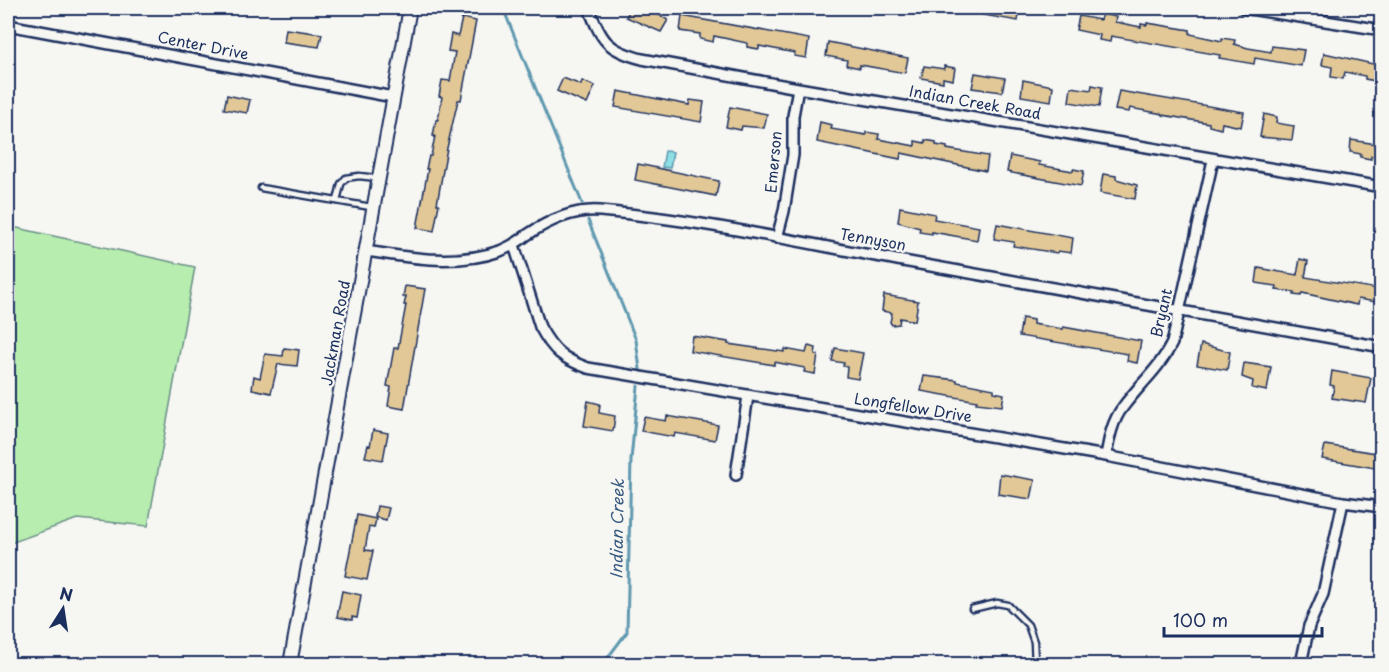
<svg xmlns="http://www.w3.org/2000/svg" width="1389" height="672" viewBox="0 0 1389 672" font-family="'Playpen Sans',sans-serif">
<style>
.green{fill:#b7edaf;stroke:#698e86;stroke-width:1.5}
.water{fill:#8ddee5;stroke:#5f98af;stroke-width:1.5}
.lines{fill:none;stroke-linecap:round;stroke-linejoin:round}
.stream{stroke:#5f98af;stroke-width:3}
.building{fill:#e2c897;stroke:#1b2f5e;stroke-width:1.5}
.service-casing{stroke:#1b2f5e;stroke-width:9}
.minor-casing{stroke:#1b2f5e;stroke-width:14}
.tertiary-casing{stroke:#1b2f5e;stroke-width:16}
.service{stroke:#f6f6f2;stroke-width:4.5}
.minor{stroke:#f6f6f2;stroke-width:9}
.tertiary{stroke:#f6f6f2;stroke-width:12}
.labels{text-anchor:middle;stroke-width:4.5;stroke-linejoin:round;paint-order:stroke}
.street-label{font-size:15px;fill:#1b2f5e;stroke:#f6f6f2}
.water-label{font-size:16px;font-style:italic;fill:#385b80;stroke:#f6f6f2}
</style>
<rect width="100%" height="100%" fill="#f6f6f2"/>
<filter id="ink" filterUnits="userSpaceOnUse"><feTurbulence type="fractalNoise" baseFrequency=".0167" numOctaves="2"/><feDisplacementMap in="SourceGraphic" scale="12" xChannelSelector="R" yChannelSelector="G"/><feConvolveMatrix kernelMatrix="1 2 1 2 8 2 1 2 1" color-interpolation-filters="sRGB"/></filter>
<g filter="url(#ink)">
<path class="green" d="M8,226L195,267L148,526L77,519L8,544Z"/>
<path class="water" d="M665,151L673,152L670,168L662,167Z"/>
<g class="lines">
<path class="stream" d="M503,8L582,203
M588,220L636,340L640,369
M603,664L627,632L631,460L638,386"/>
</g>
<path class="building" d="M631,8H652L650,10L668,20L661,32L626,17Z
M985,8H1020L1018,21L983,15Z
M1102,14L1116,17L1115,22L1141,27V24L1147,25V23L1190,30V34L1222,41V38L1235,40L1234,44L1248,48L1271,52L1272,46L1304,50L1301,66L1255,58L1254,64L1219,58L1220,55L1111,36L1110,42L1099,40L1100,35L1076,30L1079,16L1100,20Z
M682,16L809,39L806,58L794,56L795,53L759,46V49L747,47V43L714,36L713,42L700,39V34L680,31Z
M462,18L476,21L461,100H458L447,148L437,204H439L434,231L417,228L428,169H426L429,156H431L435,136H433L436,120H438L442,97L439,96L442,80L450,81L455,52L448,51L451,34L458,36Z
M286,29L322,34L319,47L284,42Z
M828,42L908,58L905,73L860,65V68L846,65L847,60L826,56Z
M1324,53L1382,66V82L1365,79V76L1345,72L1343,79L1331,77L1332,67L1322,65Z
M924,66L944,69V66L955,68L953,80L943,78V82L921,78Z
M975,73L1005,78L1002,92L972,88Z
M563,78L581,85L582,81L595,86L587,104L557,91Z
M1023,80L1053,86L1051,101L1021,96Z
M1092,85L1102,87L1099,107L1069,102L1071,87L1091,90Z
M618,91L689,105L690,100L704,102L701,122L615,107Z
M1119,91L1244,112L1241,127L1222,123L1221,129L1209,126V123L1163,115V114L1130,108L1129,112L1115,110Z
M227,95L250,100L247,113L224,109Z
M730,107L767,114L764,128L742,126L741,130L726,127Z
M1264,114L1277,117L1276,123L1294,126L1292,140L1260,137Z
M820,122L832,125L831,129L866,135V132L879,134L878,139L915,146V141L925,143V140L936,142V145L947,147V149L988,156L986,171L901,153L900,159L817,142Z
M1351,140L1382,145V158L1371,156V159L1360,157L1361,154L1350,152Z
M1010,156L1040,162L1039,165L1073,171V169L1084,171L1081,186L1007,172Z
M638,164L719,181L716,196L635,180Z
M1103,174L1116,176V179L1137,185L1135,199L1100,193Z
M900,207L935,214L934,219L979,227L977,240L932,232V234L919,232L920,228L898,222Z
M997,224L1073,238L1071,253L1058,251L1057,253L1013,246L1014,242L994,239Z
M1300,259L1308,261L1305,277L1378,289L1376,302L1358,299L1357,305L1302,293L1301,296L1294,295V292L1276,290L1277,286L1256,283L1258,268L1297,275Z
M405,286L425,289L404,409L388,406L391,387L387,386L394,348H398L406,305H404L406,297H403Z
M884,295L918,301L915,321L900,318L899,324L892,325L890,322L892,313L882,311Z
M1022,318L1033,320V324L1063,329V327L1141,341L1137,363L1127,361L1128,354L1019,336Z
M692,336L728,342V344L784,352L785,349L806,353L808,346L816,348L815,354L818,355L815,374L804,372L805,368L774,362V365L690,351Z
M1201,344L1230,352L1227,370L1197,365Z
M284,348L299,350L297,366L278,364L271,393L252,389L254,376L260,378L265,354L283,356Z
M835,348L863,353L858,379L846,377L847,367L843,366L844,363L832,361Z
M1244,363L1271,367L1267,391L1252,388L1253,381L1242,377Z
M1332,371L1371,378L1366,403L1332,398L1334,386L1330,385Z
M924,376L957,380V382L994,389V392L1004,394L1002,406L976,403L977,401L966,399L921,391Z
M588,401L600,404L599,413L615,416L613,431L584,426Z
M667,416L718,425L715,440L675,433L674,437L641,431L644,417L666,421Z
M373,430L388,433L383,460L365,457L368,445L370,446Z
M1325,445L1382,454V469L1322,459Z
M1000,474L1035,480L1031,499L998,494Z
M377,506L389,508L386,520L375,517Z
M357,515L376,519L374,528L369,527L365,550L373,551L367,580L345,576Z
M342,591L361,595L357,618L352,617V620L337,617Z"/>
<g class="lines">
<g class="service-casing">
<path id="service" d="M261,188L371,207
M337,201L341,184L346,178L359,176L377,178
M972,609L997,603L1008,605L1028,625L1034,642L1035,664"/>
</g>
<g class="minor-casing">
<path id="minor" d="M589,8C601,40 607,50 642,59L798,88L1382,187
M1243,8L1382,30
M8,25L393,97
M777,238L784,211L793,155V116L798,88
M514,245L540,327C553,351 563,359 588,368L1106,456L1343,502L1382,507
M366,251C411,258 456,266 500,251C510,247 518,242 527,235C548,221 573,209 600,211C701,220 803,243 903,261C1063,290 1222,318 1382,347
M1106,456C1109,439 1112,421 1123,407C1139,385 1160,368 1172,343L1213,160
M736,475L748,396
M1301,664L1309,626L1323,594L1343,502"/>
</g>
<g class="tertiary-casing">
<path id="tertiary" d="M290,664L410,8"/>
</g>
<use href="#service" class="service"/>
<use href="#minor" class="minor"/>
<use href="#tertiary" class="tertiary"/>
</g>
</g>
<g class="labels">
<g class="street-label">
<text transform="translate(203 46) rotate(11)" y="5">Center Drive</text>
<text transform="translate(975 103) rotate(10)" y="5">Indian Creek Road</text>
<text transform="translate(774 162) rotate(-85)" y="5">Emerson</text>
<text transform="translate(873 240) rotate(10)" y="5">Tennyson</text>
<text transform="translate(1162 313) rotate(-77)" y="5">Bryant</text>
<text transform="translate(336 333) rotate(-80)" y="5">Jackman Road</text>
<text transform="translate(913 408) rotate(9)" y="5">Longfellow Drive</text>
</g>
<g class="water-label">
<text transform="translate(617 529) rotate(-89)" y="6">Indian Creek</text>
</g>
</g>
<rect width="1389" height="672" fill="none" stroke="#f6f6f2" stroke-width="30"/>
<rect x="15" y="15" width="1359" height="642" fill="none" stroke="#1b2f5e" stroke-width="2" filter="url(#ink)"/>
<g transform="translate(63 609) rotate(12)" stroke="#f6f6f2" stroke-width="4.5" paint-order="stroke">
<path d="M0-4.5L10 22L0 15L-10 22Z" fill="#1b2f5e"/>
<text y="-9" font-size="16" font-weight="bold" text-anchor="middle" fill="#1b2f5e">N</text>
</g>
<path d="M1164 627v9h158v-9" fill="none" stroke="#1b2f5e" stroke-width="3"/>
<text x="1173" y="627" font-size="18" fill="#1b2f5e" stroke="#f6f6f2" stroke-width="4.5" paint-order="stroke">100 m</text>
</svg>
